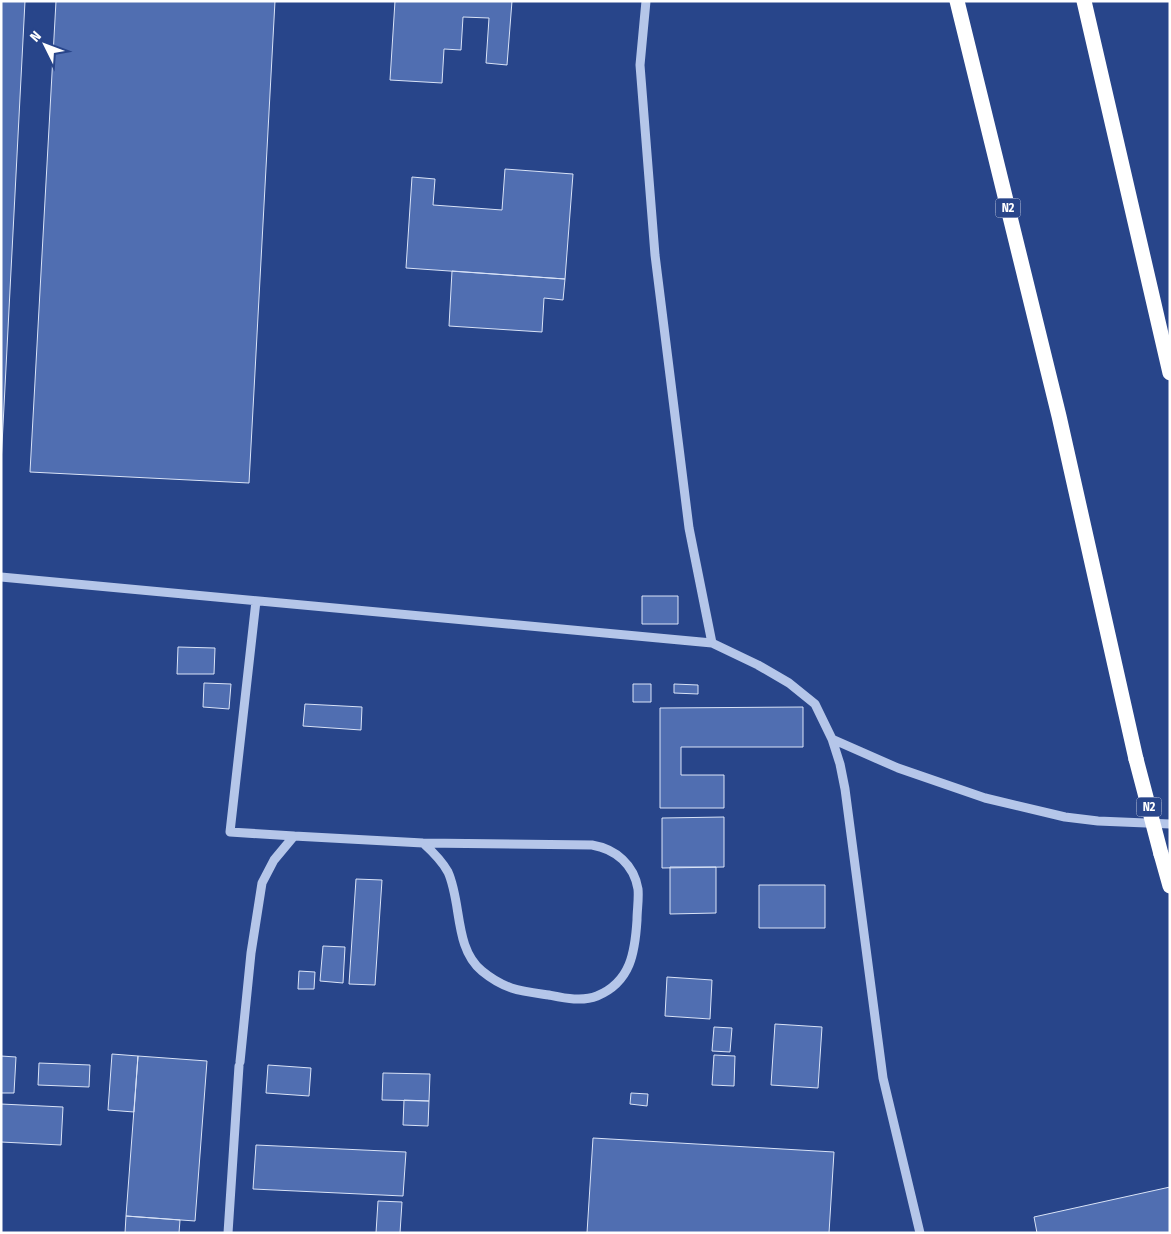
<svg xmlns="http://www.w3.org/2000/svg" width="1171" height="1234" viewBox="0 0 1171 1234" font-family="'Fira Sans Condensed',sans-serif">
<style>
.building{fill:#506eb1;stroke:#d9e3f7}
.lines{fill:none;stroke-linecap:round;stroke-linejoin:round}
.minor{stroke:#b5c6e9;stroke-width:9}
.highway{stroke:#fff;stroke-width:15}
.highway-bridge{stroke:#fff;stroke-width:15}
.labels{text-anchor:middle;stroke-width:5;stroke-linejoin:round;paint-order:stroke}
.shield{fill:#28458a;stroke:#bec7dc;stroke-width:1}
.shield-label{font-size:12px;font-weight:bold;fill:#fff}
</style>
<rect width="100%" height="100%" fill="#28458a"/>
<path class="building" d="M1,1H25L1,464Z
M56,1H275L249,483L30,472Z
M395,1H512L507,65L486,63L489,18L463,17L461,50L444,49L442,83L390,80Z
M505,169L573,174L565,279L406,268L412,177L435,179L433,205L502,210Z
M452,271L565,279L563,300L544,298L542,332L449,326Z
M642,596H678V624H642Z
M178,647L215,648L214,674H177Z
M204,683L231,684L229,709L203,707Z
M633,684H651V702H633Z
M674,684L698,685V694L674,693Z
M305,704L362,707L361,730L303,726Z
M803,707V747H681V775H724V808H660V708Z
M724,817V867L662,868V818Z
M670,867H716V913L670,914Z
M356,879L382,880L375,985L349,984Z
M759,885H825V928H759Z
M323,946L345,947L343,983L320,981Z
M299,971L315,972L314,989H298Z
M667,977L712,980L710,1019L665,1016Z
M775,1024L822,1027L818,1088L771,1085Z
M714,1027L732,1028L730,1052L712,1051Z
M112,1054L138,1056L134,1112L108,1110Z
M714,1055L735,1056L734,1086L712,1085Z
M1,1056L16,1057L14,1093H1Z
M138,1056L207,1061L195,1221L126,1216Z
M39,1063L90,1065L89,1087L38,1085Z
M268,1065L311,1068L309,1096L266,1093Z
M383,1073L430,1074L429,1101L382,1100Z
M631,1093L648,1094L647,1106L630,1104Z
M404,1100L429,1101L428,1126L403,1125Z
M1,1104L63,1107L61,1145L1,1142Z
M593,1138L834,1152L829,1233H587Z
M256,1145L406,1152L403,1196L253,1189Z
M1170,1187V1233H1037L1034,1217Z
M378,1201L402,1202L400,1233H376Z
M126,1216L180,1220L179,1233H125Z"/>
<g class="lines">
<path class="minor" d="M646,1L640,65L655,255L689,528L712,643
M1,577L712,643L758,665L789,683L815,704L832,739L898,768L985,798L1065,817L1098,821L1170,824
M256,601L230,832L294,836
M832,739L840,764L845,789L883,1078L920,1233
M240,1062L251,953L262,883L274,860L294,836L423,843L592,845C616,849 634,865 638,889C639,899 637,910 637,920C635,952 631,982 597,996C582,1002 564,998 549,995C521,991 505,990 482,971C454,948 462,903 448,872C442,861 433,852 423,843
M228,1233L239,1066"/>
<path class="highway" d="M957,1L1059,416L1136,759
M1084,1L1170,373
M1161,854L1170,886"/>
<path class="highway-bridge" d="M1136,759L1161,854"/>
</g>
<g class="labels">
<g class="shield">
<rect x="995.5" y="198.5" width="25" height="19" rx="4"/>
<rect x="1136.5" y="797.5" width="25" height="19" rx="4"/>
</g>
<g class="shield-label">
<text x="1008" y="212">N2</text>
<text x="1149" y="811">N2</text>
</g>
</g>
<rect width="1171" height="1234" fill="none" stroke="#ffffff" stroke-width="5"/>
<g transform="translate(45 45) rotate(312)" stroke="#28458a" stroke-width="4" paint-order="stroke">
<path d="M0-4L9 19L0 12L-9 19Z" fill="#ffffff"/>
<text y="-8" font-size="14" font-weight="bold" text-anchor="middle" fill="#ffffff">N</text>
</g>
</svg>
